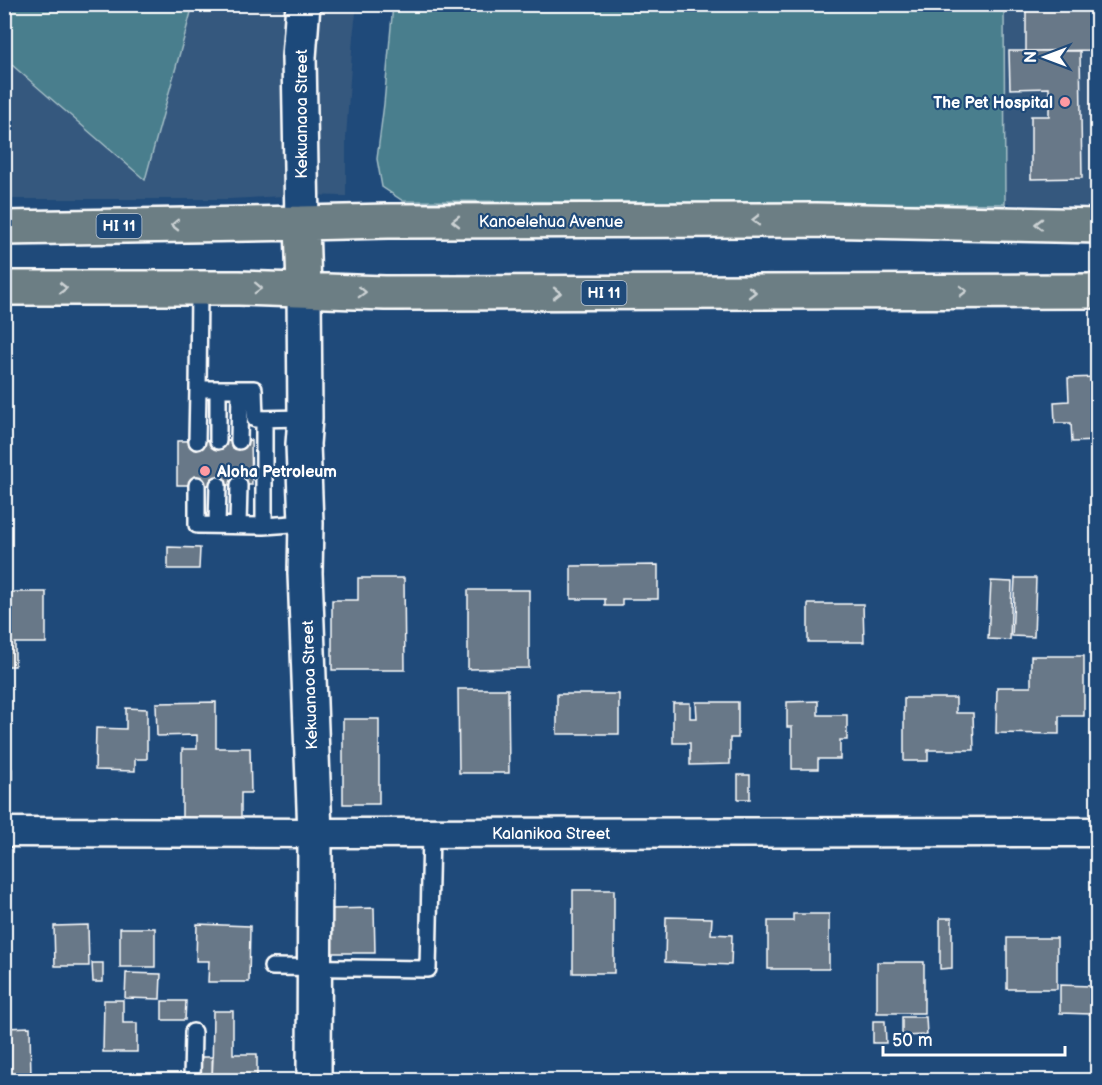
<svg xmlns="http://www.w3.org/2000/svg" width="1102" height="1085" viewBox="0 0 1102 1085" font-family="'Balsamiq Sans',sans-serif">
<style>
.built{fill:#35587e}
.green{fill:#497e8d;stroke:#a4bec6;stroke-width:1.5}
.building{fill:#687888;stroke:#fff;stroke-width:1.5}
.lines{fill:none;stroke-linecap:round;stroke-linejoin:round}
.service-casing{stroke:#fff;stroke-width:20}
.minor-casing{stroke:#fff;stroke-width:33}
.tertiary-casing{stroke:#fff;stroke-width:38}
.trunk-casing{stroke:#fff;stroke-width:38}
.service{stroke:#1f4a7a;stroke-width:15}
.minor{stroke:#1f4a7a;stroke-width:28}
.tertiary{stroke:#1f4a7a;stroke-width:33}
.trunk{stroke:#6c7e84;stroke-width:33}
.oneway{stroke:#ccd2d4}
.poi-dot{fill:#ff9aa2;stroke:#1f4a7a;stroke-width:2}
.labels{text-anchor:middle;stroke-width:4.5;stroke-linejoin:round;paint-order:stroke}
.shield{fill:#1f4a7a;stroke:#bcc9d7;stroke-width:1.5}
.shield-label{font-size:15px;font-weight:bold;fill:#fff}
.poi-label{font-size:16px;font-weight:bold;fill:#fff;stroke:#1f4a7a;text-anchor:end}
.street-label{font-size:16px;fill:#fff;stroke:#1f4a7a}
</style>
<rect width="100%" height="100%" fill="#1f4a7a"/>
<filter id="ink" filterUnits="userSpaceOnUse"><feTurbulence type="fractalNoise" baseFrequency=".0167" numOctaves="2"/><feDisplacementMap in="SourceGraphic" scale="12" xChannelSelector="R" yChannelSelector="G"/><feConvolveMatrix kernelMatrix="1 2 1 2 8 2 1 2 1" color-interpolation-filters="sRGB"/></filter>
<g filter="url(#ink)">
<path class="built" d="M5,5H357L353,37L346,138V196L301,195L230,199H5Z
M1004,5H1097V206L1005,204Z"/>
<path class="green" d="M5,4L193,5L145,180L5,59Z
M393,5H1004L1005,204L403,201L382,187L377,159L384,104Z"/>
<path class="building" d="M1026,4H1098V50L1026,51Z
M1009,51H1080L1082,178L1031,179V116H1049V88L1010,89Z
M1098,377V441L1072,442L1071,423H1055L1054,402L1069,401L1068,378Z
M251,440L252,485H177V441Z
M168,547L200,548L199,569H168Z
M658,565V599H622V606H605V599H571V566Z
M358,578H404L405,670H332V600H358Z
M1015,578H1036L1034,637L1012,636Z
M991,581L1012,582L1010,640L988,639Z
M468,590H529V668L468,669Z
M4,592H46V643H15V666H4Z
M808,604H863L864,642H808Z
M1031,656H1084V716H1059V734L996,733L997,687H1031Z
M458,689H508L509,773H459Z
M557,694H619V734H557Z
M904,698H956V713H973L974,750H928V761H904Z
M818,701V715H847V740H840V759H818V769H792V727H787V702Z
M216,702V748H250L251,793H241V818L182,819V749H197V735L157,736L156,703Z
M696,702H738V738H730V764L690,765V743H673V703H690V718H697Z
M126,708L147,709V759H135V771L95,770L96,728L126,729Z
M343,719H379V804H343Z
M4,769H12V808H4Z
M738,775H750V799H738Z
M573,890H614V973H573Z
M374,908L375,953H331L330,909Z
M793,914H829V969H768V921H793Z
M666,917L712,918L711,934L732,935L731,965L665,962Z
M940,918H952V968L940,969Z
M197,924L250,926L249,982H208L209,961H196Z
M88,925L89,966H55L54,926Z
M120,928H155V967H120Z
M1007,938H1057V989H1007Z
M877,962H924V1013H877Z
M92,963H103V982H93Z
M126,973L161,974L160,999L125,998Z
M1060,985L1091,986V1014L1060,1013Z
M104,1000H123V1023H137V1052H103Z
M162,1001H186L185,1020H162Z
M213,1011H233V1054H257V1080H212Z
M902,1017H926L927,1035L902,1036Z
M873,1021H885L886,1043H873Z
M30,1027L31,1080H4V1028Z
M196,1057H213L212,1080H196Z"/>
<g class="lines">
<g class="service-casing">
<path id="service" d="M199,288L198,389H254L255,419L305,418
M218,389V441
M264,419V526
M197,441L198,389
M239,441L240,390
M197,485V525L264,526L306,523
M217,525L218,485
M238,525L239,485
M272,967L428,969L431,833
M192,1080L193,1032"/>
</g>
<g class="minor-casing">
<path id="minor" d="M4,832L315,833L1098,832"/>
</g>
<g class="tertiary-casing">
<path id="tertiary" d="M302,223L299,57L303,4
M304,290L305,418L303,444L306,523L305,573L315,833L314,1080"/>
</g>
<g class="trunk-casing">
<path id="trunk" d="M302,223L304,290
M4,228L302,223L388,221L815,220L1098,226
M4,288H239L385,293L1098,291"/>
</g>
<use href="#service" class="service"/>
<use href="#minor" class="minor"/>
<use href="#tertiary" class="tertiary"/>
<use href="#trunk" class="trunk"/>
</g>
<defs><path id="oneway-chevron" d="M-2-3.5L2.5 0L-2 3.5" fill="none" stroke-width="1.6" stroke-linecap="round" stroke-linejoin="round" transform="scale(1.5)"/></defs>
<g class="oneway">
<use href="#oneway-chevron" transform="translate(756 220) rotate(180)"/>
<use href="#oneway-chevron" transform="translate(456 221) rotate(180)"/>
<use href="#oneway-chevron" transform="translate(1039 224) rotate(-179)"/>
<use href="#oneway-chevron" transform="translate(175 225) rotate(179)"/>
<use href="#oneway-chevron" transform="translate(63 288)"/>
<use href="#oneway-chevron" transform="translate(258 288) rotate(2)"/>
<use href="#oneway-chevron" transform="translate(963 291)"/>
<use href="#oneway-chevron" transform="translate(362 292) rotate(2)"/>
<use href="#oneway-chevron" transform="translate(752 292)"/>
<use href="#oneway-chevron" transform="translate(557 293)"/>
</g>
</g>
<g class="poi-dot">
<circle cx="1065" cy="102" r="6"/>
<circle cx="205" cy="471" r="6"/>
</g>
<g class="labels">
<g class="shield">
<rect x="96.5" y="214" width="45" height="24" rx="4.5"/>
<rect x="581.5" y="281" width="45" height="24" rx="4.5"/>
</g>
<g class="shield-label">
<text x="119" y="231">HI 11</text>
<text x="604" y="298">HI 11</text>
</g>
<g class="poi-label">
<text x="1053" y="108">The Pet Hospital</text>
<text x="217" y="477" text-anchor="start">Aloha Petroleum</text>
</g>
<g class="street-label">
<text transform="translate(301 114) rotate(-90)" y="6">Kekuanaoa Street</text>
<text x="551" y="227">Kanoelehua Avenue</text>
<text transform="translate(309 685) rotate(-92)" y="6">Kekuanaoa Street</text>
<text x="551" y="839">Kalanikoa Street</text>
</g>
</g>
<rect width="1102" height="1085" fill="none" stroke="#1f4a7a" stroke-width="24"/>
<rect x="12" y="12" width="1078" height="1061" fill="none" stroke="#fff" stroke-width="2" filter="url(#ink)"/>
<g transform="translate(1045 57) rotate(270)" stroke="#1f4a7a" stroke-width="4.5" paint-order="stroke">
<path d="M0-4.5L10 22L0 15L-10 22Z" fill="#ffffff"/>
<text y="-9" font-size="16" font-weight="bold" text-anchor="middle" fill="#ffffff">N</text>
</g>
<path d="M883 1046v9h182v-9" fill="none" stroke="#ffffff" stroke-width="3"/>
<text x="892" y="1046" font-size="18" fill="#ffffff" stroke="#1f4a7a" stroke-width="4.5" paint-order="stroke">50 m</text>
</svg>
